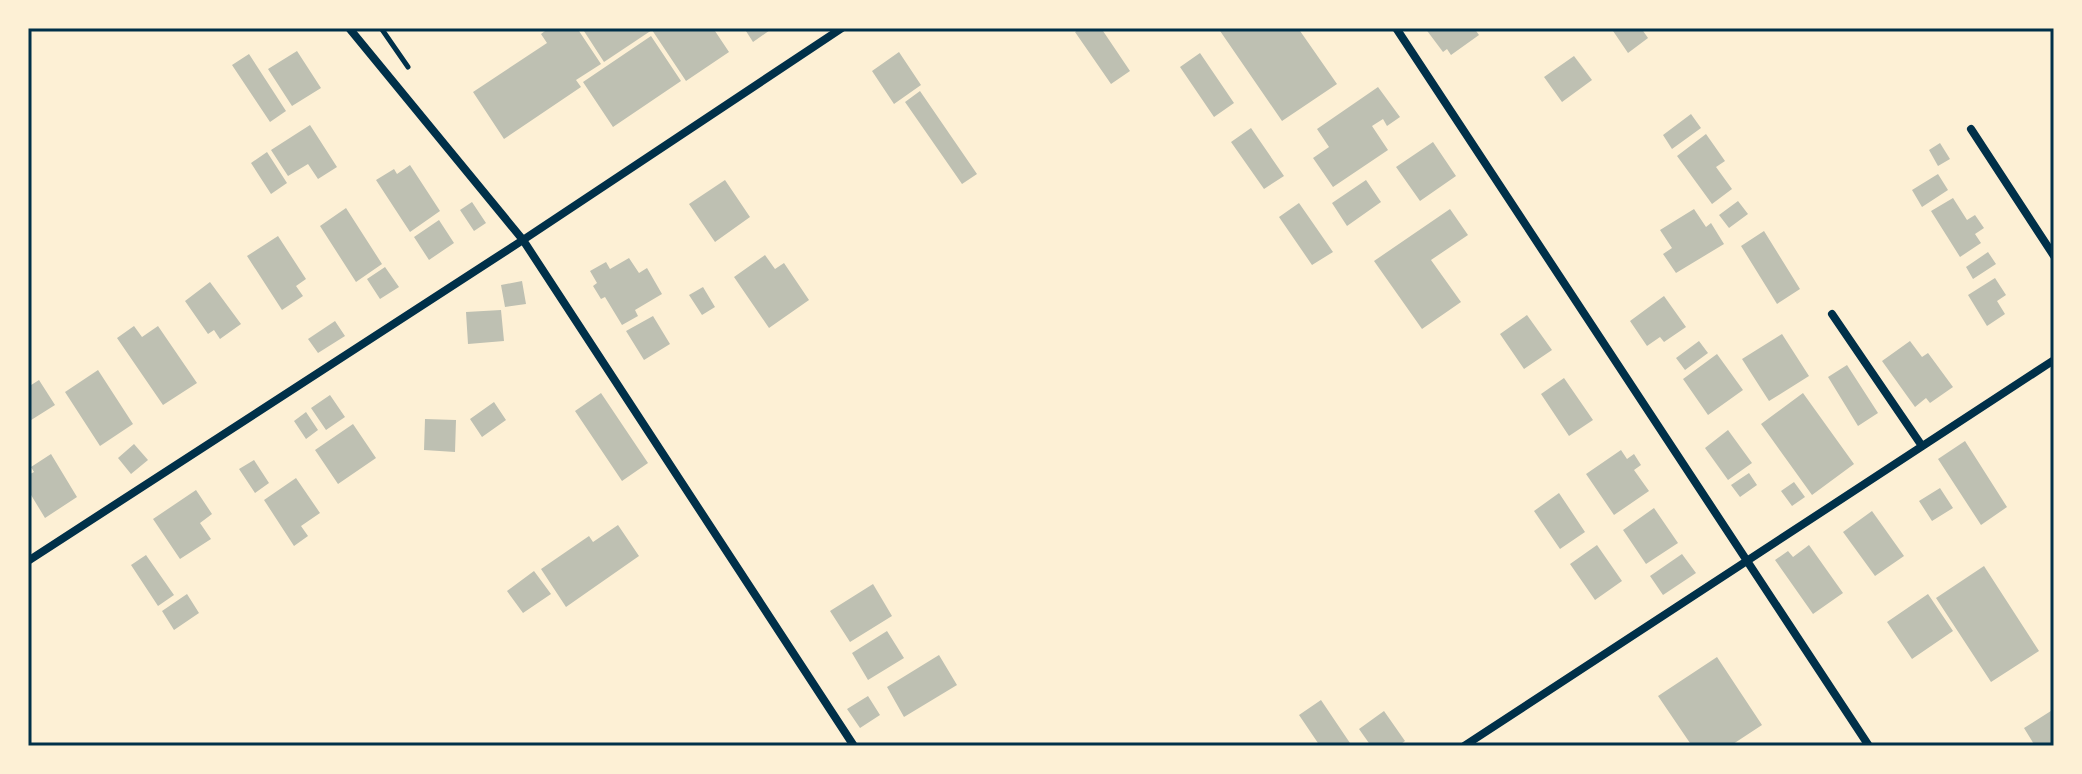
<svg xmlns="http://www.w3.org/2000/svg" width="2082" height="774" viewBox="0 0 2082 774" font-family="Mulish,sans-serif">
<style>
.building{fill:#bec0b2}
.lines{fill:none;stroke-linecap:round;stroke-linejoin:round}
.path{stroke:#003049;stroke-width:5}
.minor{stroke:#003049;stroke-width:8}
.neatline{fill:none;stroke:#003049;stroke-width:3}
</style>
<rect width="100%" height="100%" fill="#fdf0d5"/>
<path class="building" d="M549,28H577L601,64L576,80L581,87L504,139L473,92L547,43L541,34Z
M582,28H713L729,52L686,81L652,30L604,62Z
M744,28H773L753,42Z
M1081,28H1101L1130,71L1111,84L1075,32Z
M1218,28H1298L1337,84L1282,121Z
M1425,28H1474L1479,35L1451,55L1447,49L1443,52Z
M1611,28H1641L1648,38L1628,53Z
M651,36L681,81L613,127L583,82Z
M297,51L321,88L292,106L268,69Z
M899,52L921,85L894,104L872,71Z
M1200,53L1234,103L1214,117L1180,67Z
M249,54L286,111L270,122L232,65Z
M1574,56L1592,80L1562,102L1544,77Z
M1378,87L1400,117L1387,126L1383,119L1372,126L1388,150L1333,187L1313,158L1329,147L1317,129Z
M920,91L977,174L962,184L905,102Z
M1691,114L1701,128L1672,149L1663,135Z
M310,125L337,167L318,179L308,164L288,176L271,150Z
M1251,128L1284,176L1264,189L1231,142Z
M1706,134L1725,161L1716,167L1732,189L1712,204L1677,156Z
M1433,142L1456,176L1420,201L1396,167Z
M1940,143L1950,159L1938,166L1929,150Z
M267,152L287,183L271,194L251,163Z
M410,165L440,211L410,232L376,180L394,169L397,174Z
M1938,174L1948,190L1922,207L1912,190Z
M725,180L750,217L715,242L689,204Z
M1366,180L1381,202L1347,226L1332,203Z
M1953,198L1967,220L1975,215L1984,228L1975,234L1981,243L1960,257L1931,211Z
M1738,201L1748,214L1729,228L1719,215Z
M472,202L486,223L474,231L460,210Z
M1299,203L1333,252L1312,265L1279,217Z
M346,208L382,264L356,282L320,226Z
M1450,209L1468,235L1431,260L1461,302L1422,329L1374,261Z
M1694,209L1706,227L1711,223L1724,244L1676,273L1663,254L1672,248L1660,230Z
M439,220L454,243L429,260L414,237Z
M1764,231L1800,289L1777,304L1741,246Z
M278,236L306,279L296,286L303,296L282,310L247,256Z
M1988,252L1996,264L1973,279L1966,267Z
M765,255L775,269L784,263L809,300L769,328L734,277Z
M629,258L639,273L647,268L662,294L635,310L638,316L622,325L605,297L601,299L593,286L597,283L590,271L606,262L610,269Z
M385,267L399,287L380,299L367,279Z
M1995,278L2006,295L1997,301L2005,314L1987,326L1968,295Z
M522,281L526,304L505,307L501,285Z
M210,282L241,324L220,339L214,330L208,334L185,301Z
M703,287L715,307L702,315L689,295Z
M1664,296L1686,327L1664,342L1660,337L1647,346L1630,321Z
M501,310L504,341L468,344L466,312Z
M1527,315L1552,350L1524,369L1500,334Z
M653,316L670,344L644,360L626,331Z
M335,321L345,336L318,353L308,339Z
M134,326L142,337L158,326L197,383L163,405L117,338Z
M1782,334L1809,376L1769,401L1742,359Z
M1699,341L1708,353L1685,370L1676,358Z
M1910,341L1922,357L1928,353L1953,387L1930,403L1926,398L1915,407L1882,361Z
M1717,354L1743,390L1708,415L1683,379Z
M1847,365L1878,413L1858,426L1828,377Z
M98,370L133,424L100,446L65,392Z
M1564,378L1593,420L1569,436L1541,394Z
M39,380L55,405L28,422V387Z
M601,393L648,463L622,481L575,411Z
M1803,393L1854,464L1812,495L1761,424Z
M330,395L345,417L326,430L311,408Z
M494,402L506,420L482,437L470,419Z
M306,412L318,430L306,439L294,421Z
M425,419L456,420L455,452L424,450Z
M353,424L376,458L338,484L315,450Z
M1728,430L1752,463L1728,480L1705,448Z
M1965,441L2007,507L1981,525L1938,459Z
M134,444L148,460L131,474L118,458Z
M1621,450L1627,459L1634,454L1641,465L1634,470L1649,491L1614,515L1586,474Z
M51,454L77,497L45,518L28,490V475L34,472L31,467Z
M254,460L269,483L255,493L239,469Z
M1749,473L1757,485L1740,497L1731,485Z
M296,478L320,513L301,526L308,536L294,546L264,500Z
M1794,482L1805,497L1792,506L1781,491Z
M1940,488L1953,508L1932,521L1919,501Z
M196,490L212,514L200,523L211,539L180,559L153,519Z
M1559,493L1585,532L1560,549L1534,511Z
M1654,508L1678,543L1646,564L1623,530Z
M1872,511L1904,556L1875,576L1843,532Z
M618,525L639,556L566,607L541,569L589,536L593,542Z
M1597,545L1622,581L1595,600L1570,564Z
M1809,545L1843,593L1813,614L1775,560L1788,551L1793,557Z
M1682,554L1696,573L1663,595L1650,576Z
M146,555L174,595L158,606L131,565Z
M1984,566L2039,651L1991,682L1936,598Z
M534,571L551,594L523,613L507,591Z
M873,584L892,616L850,642L830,611Z
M187,594L199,613L174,630L162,611Z
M1928,594L1953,631L1912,659L1887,622Z
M887,631L904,658L868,680L852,653Z
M939,655L957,685L904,717L887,687Z
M1717,657L1762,725L1730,746H1692L1658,696Z
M868,696L880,715L860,728L847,709Z
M1321,700L1352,746H1320L1299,715Z
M2054,709V746H2035L2024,728Z
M1384,711L1405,741L1398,746H1371L1359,729Z"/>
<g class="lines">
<path class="path" d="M381,28L408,67"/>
<path class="minor" d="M349,28L523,240L854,746
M1396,28L1869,746
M1971,129L2054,256
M1832,314L1922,446
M28,561L523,240L842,28
M1464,746L2054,360"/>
</g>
<rect width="2082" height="774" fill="none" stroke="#fdf0d5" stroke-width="60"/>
<rect x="30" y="30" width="2022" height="714" class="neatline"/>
</svg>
